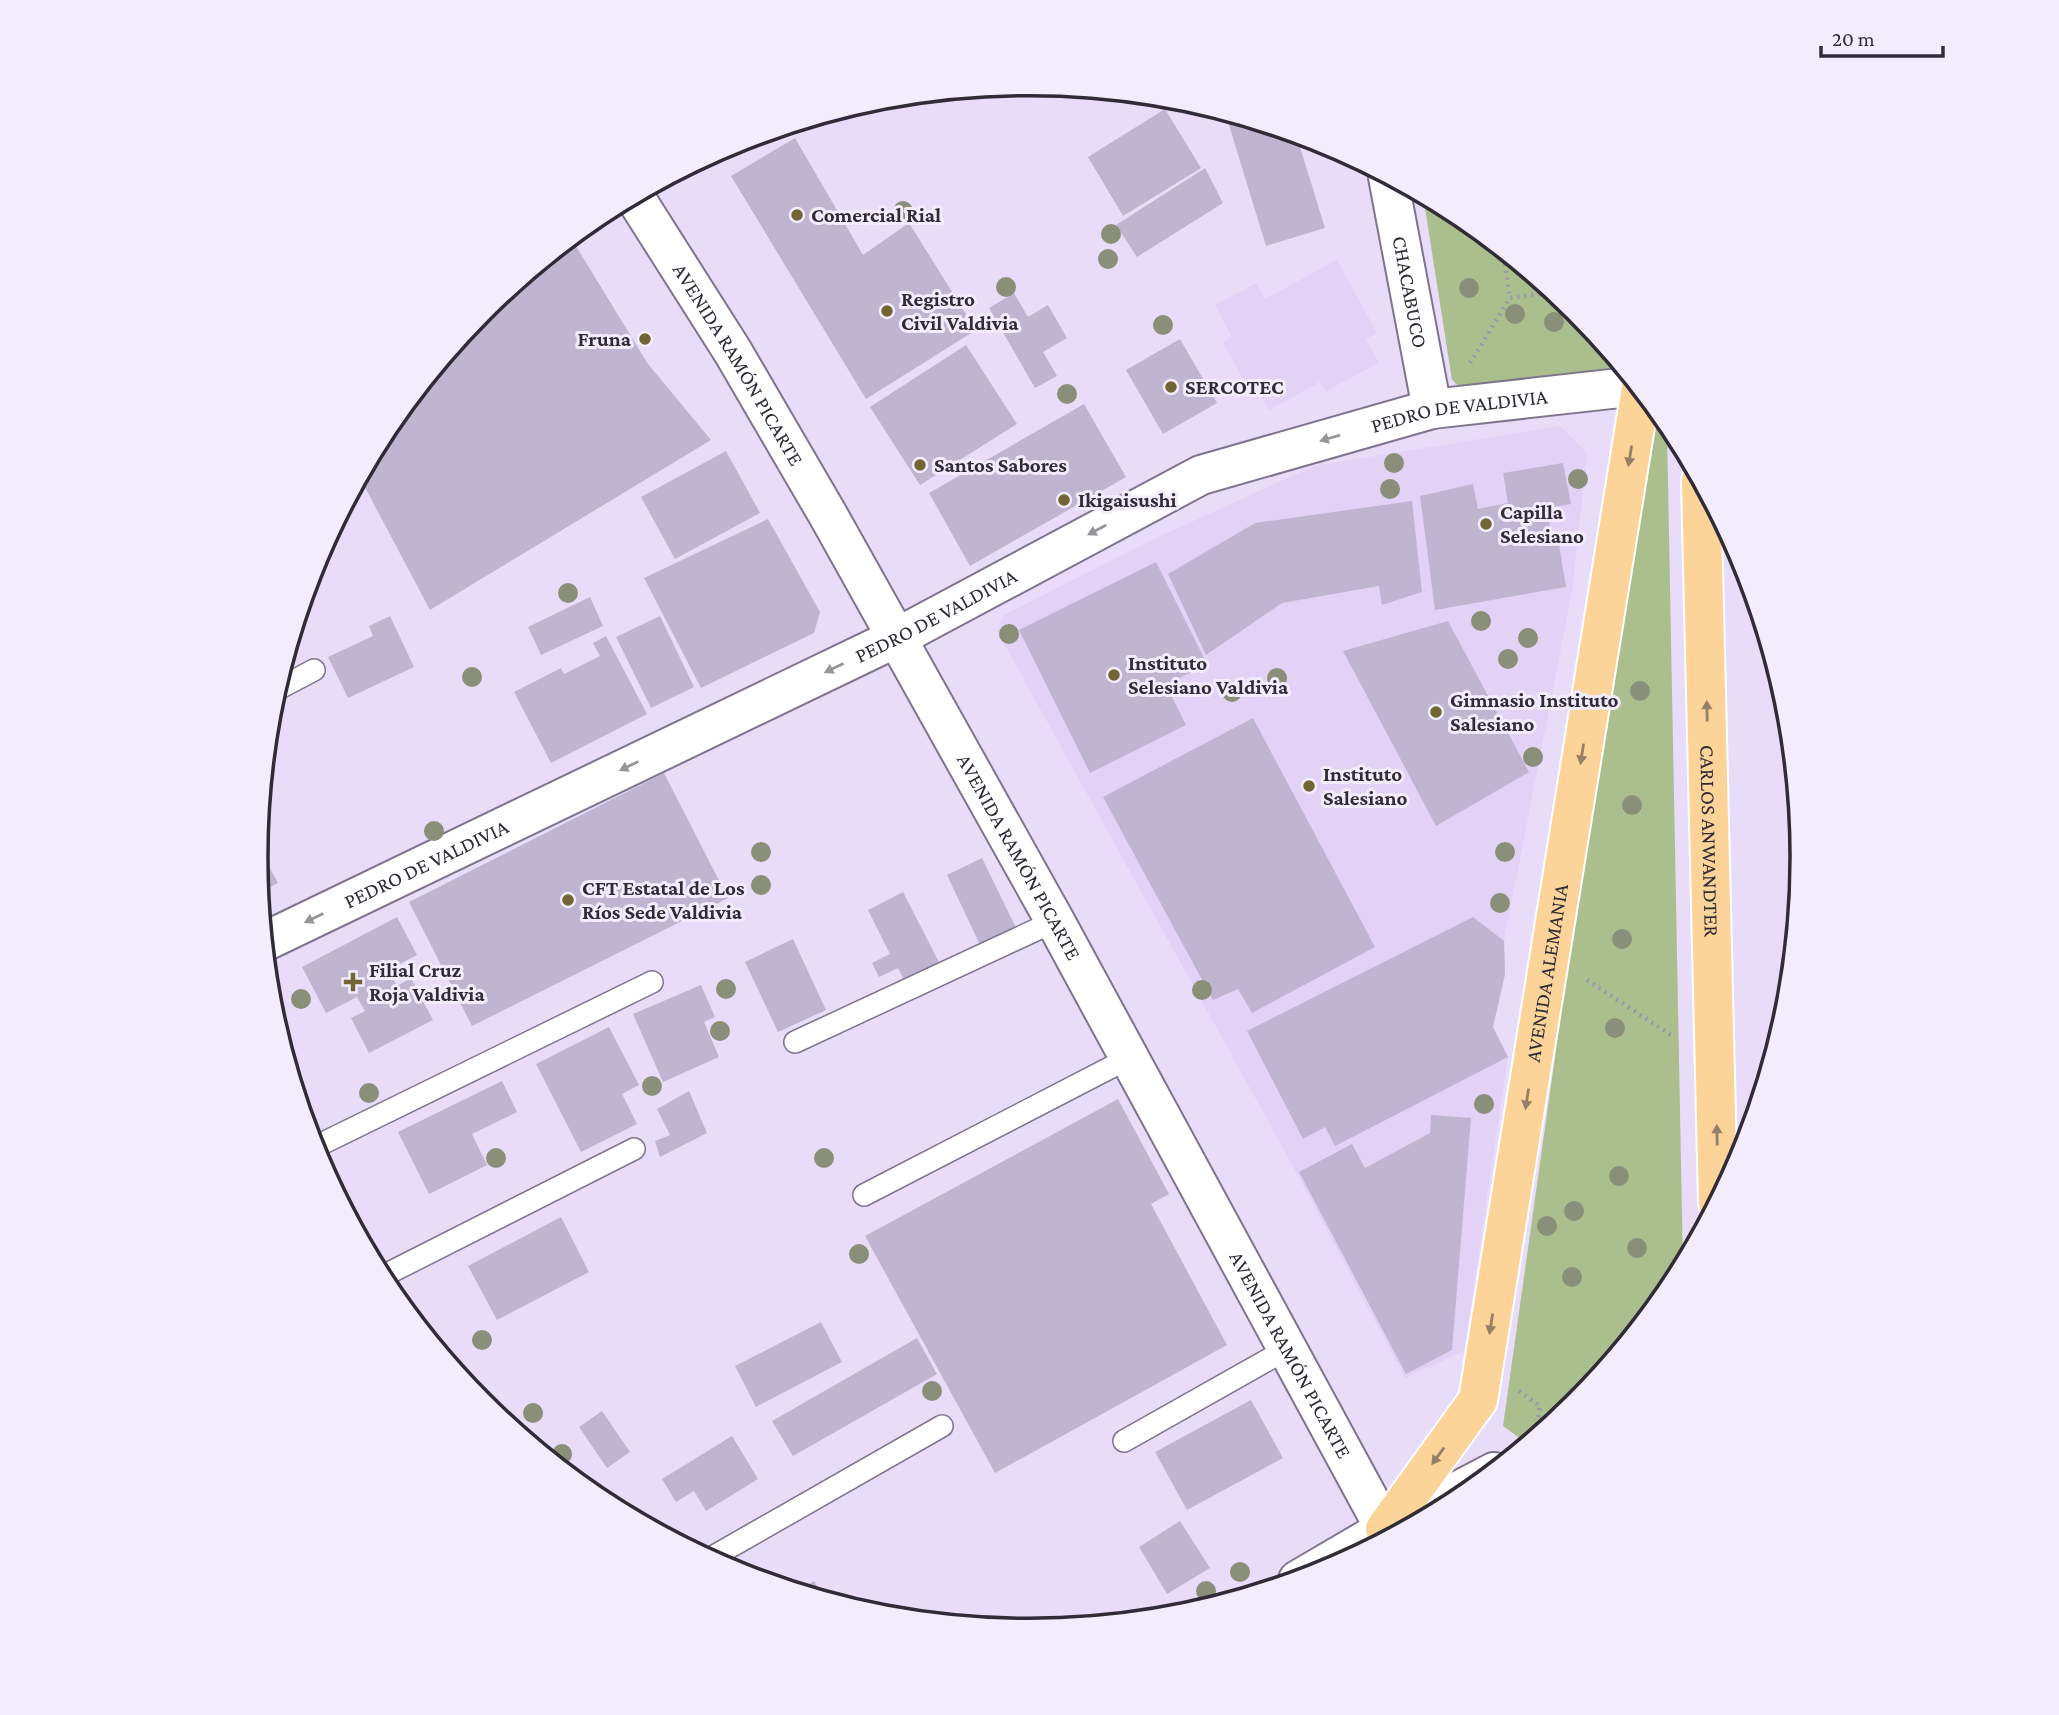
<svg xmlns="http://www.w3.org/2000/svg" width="2059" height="1715" viewBox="0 0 2059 1715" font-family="'Crimson Pro',serif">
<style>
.built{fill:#e1d2f6}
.green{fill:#abbe8e}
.building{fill:#c0b5d1}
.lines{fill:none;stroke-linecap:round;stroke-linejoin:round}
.service-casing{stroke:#7f748e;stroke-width:24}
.minor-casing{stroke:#7f748e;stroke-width:42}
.tertiary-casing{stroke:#7f748e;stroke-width:42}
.primary-casing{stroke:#fff;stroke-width:42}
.path{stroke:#9e95ab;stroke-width:4.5;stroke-dasharray:2 5;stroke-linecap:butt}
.service{stroke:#fff;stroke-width:21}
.minor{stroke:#fff;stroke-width:38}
.tertiary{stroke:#fff;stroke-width:38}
.primary{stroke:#fcd399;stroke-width:38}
.tree{fill:#8a8f7a}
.oneway{fill:#98959a}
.oneway2{fill:#967f68}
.poi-dot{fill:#736533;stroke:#f3ecfd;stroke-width:2.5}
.labels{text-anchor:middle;stroke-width:6;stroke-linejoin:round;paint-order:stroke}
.poi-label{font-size:21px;font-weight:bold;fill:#302b36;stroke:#f3ecfd;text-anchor:start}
.street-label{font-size:21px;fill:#302b36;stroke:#f3ecfd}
.rim{fill:none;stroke:#302b36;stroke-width:3.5}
</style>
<rect width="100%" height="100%" fill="#e8dcf9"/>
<path class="built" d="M1337,260L1377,333L1366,339L1379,363L1326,391L1320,382L1269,410L1253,382L1247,386L1223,342L1232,337L1215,305L1256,283L1265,299Z
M1560,426L1587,453L1572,592L1504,941L1505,974L1493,1027L1508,1057L1464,1351L1405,1378L1288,1157L997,631L1004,615L1152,540L1314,466Z"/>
<path class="green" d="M1423,195C1493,232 1561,292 1611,353V366L1601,376L1465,392L1452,380Z
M1651,417L1661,418L1667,429L1683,1268L1672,1288L1576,1405L1521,1439L1503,1426L1644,425Z"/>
<path class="building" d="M1165,109L1201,168L1123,216L1088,157Z
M1225,112L1296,134L1325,228L1266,246Z
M795,138L863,255L909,223L976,330L866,399L731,176Z
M1205,168L1223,203L1137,257L1116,225Z
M571,238L648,364L711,440L430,610L360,478L387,427L483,310Z
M1014,293L1028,317L1048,305L1067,338L1043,352L1057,376L1035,388L989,308Z
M1180,339L1217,403L1163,434L1126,370Z
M966,345L1017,424L920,485L870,407Z
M1084,404L1126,477L970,566L929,493Z
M726,451L760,513L675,559L641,497Z
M1563,463L1571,504L1547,508L1552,540L1558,539L1566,587L1435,610L1420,496L1473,484L1478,509L1508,503L1503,473Z
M1412,501L1422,592L1382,605L1379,586L1282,603L1206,655L1168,574L1255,523Z
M768,519L820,612L814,633L701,688L644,578Z
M1156,562L1207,664L1166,685L1186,725L1090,773L1019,630Z
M590,597L603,626L541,655L528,627Z
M390,616L414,667L348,698L328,657L373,636L369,626Z
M660,616L694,687L651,708L616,637Z
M1448,621L1529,772L1436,826L1343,651Z
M606,636L647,714L551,763L514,692L561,668L564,674L600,656L593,643Z
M1253,718L1375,947L1252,1013L1238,989L1213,1000L1103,797Z
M664,773L728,898L472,1026L409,902Z
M982,858L1017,930L981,947L947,875Z
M267,863L278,883L259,893L257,869Z
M903,892L940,964L905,982L898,968L879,977L872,963L890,954L868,910Z
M397,917L417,955L388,970L397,986L411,978L433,1020L369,1053L351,1018L365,1011L357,997L326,1013L302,967Z
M1473,917L1504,941L1505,974L1493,1027L1508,1057L1335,1146L1325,1127L1303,1139L1247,1031Z
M793,939L826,1010L778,1032L745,962Z
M701,985L715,1017L704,1022L719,1057L663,1082L633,1014Z
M609,1027L639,1085L622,1094L637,1124L581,1152L536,1064Z
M502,1081L517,1112L472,1134L487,1165L429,1194L398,1132Z
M689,1091L707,1133L660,1157L655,1141L670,1135L657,1109Z
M1118,1099L1169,1194L1151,1204L1227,1345L995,1473L865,1236Z
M1431,1115L1471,1118L1452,1350L1406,1374L1299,1172L1352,1144L1365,1168L1430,1133Z
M561,1217L589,1272L497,1320L468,1266Z
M821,1322L842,1362L756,1407L735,1366Z
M917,1338L937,1374L793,1456L772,1421Z
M1251,1400L1283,1458L1187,1510L1155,1452Z
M602,1411L630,1452L607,1468L579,1427Z
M732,1436L758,1479L706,1511L694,1491L676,1502L662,1479Z
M1180,1521L1210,1568L1167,1594L1139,1547Z
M814,1581L825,1600L797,1591Z"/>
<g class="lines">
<g class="service-casing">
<path id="service" d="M276,690L314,670
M795,1042L1055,921
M313,1148L652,982
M864,1195L1129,1058
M381,1277L634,1149
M1124,1441L1287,1349
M709,1559L942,1426"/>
</g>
<g class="minor-casing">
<g id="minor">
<path id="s1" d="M1388,177L1432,409"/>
<path id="s2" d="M264,942L896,638L1201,475L1432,409L1638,386"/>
<path d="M1298,1580L1385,1529L1494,1472"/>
</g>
</g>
<g class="tertiary-casing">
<g id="tertiary">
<path id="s3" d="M634,196L733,352L828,515L1055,921L1385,1529L1392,1536"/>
</g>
</g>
<g class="primary-casing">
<g id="primary">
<path id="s4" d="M1701,481L1718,1203"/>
<path id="s5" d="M1388,1539L1385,1529L1478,1400L1641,389"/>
</g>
</g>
<path class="path" d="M1503,250L1510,298L1545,293L1598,351
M1470,363L1510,298
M1587,980L1671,1035
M1519,1391L1540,1406L1535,1439"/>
<use href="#service" class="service"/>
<use href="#minor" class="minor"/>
<use href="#tertiary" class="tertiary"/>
<use href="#primary" class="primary"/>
</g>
<g class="tree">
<circle cx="903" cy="211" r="10"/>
<circle cx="1111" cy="234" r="10"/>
<circle cx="1108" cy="259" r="10"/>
<circle cx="1006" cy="287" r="10"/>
<circle cx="1469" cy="288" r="10"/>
<circle cx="1515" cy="314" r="10"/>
<circle cx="1554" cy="322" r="10"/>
<circle cx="1163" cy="325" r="10"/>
<circle cx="1067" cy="394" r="10"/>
<circle cx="1394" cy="463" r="10"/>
<circle cx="1578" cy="479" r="10"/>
<circle cx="1390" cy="489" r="10"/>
<circle cx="568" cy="593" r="10"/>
<circle cx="1481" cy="621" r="10"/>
<circle cx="1009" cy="634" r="10"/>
<circle cx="1528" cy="638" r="10"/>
<circle cx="1508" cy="659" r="10"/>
<circle cx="472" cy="677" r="10"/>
<circle cx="1277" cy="678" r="10"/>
<circle cx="1640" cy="691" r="10"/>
<circle cx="1232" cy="692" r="10"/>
<circle cx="1533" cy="757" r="10"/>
<circle cx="1632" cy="805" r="10"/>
<circle cx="434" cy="831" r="10"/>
<circle cx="761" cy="852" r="10"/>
<circle cx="1505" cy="852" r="10"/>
<circle cx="761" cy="885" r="10"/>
<circle cx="1500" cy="903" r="10"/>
<circle cx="1622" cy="939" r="10"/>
<circle cx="726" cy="989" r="10"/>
<circle cx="1202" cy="990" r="10"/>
<circle cx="301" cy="999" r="10"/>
<circle cx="1615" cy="1028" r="10"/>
<circle cx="720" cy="1031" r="10"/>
<circle cx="652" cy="1086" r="10"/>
<circle cx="369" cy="1093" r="10"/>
<circle cx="1484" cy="1104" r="10"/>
<circle cx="496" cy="1158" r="10"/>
<circle cx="824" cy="1158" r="10"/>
<circle cx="1619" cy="1176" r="10"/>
<circle cx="1574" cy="1211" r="10"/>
<circle cx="1547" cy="1226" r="10"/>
<circle cx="1637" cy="1248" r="10"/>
<circle cx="859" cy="1254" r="10"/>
<circle cx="1572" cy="1277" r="10"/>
<circle cx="482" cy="1340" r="10"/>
<circle cx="932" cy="1391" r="10"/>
<circle cx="533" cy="1413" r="10"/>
<circle cx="562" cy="1454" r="10"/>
<circle cx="1240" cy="1572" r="10"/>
<circle cx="1206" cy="1591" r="10"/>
</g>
<defs><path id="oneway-solid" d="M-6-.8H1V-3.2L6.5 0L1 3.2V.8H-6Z" transform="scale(1.75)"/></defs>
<g class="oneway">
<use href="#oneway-solid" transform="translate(1330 438) rotate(164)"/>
<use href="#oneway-solid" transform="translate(1097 530) rotate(152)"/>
<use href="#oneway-solid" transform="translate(834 668) rotate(154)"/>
<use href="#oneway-solid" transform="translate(629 766) rotate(154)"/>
<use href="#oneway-solid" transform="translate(314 918) rotate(154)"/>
</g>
<g class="oneway2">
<use href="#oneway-solid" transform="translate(1630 456) rotate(99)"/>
<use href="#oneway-solid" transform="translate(1707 711) rotate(-91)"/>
<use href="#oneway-solid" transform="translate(1582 754) rotate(99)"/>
<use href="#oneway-solid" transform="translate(1527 1099) rotate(99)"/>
<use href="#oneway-solid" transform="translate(1717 1135) rotate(-91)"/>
<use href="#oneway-solid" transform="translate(1491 1324) rotate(99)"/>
<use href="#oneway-solid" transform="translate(1438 1456) rotate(126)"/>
</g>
<g class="poi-dot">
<circle cx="797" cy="215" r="7"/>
<circle cx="887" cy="311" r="7"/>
<circle cx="645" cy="339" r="7"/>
<circle cx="1171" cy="387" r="7"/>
<circle cx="920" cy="465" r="7"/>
<circle cx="1064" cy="500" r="7"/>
<circle cx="1486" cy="524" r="7"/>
<circle cx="1114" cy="675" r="7"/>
<circle cx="1436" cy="712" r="7"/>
<circle cx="1309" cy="786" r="7"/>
<circle cx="568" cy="900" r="7"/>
<path d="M349.5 971.5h7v7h7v7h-7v7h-7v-7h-7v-7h7z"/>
</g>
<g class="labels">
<g class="poi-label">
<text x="811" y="222">Comercial Rial</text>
<text x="901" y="306">Registro<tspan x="901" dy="24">Civil Valdivia</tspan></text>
<text x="631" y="346" text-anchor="end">Fruna</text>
<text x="1185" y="394">SERCOTEC</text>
<text x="934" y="472">Santos Sabores</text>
<text x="1078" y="507">Ikigaisushi</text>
<text x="1500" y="519">Capilla<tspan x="1500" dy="24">Selesiano</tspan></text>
<text x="1128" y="670">Instituto<tspan x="1128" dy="24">Selesiano Valdivia</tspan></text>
<text x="1450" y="707">Gimnasio Instituto<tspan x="1450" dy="24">Salesiano</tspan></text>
<text x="1323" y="781">Instituto<tspan x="1323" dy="24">Salesiano</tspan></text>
<text x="582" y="895">CFT Estatal de Los<tspan x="582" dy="24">Ríos Sede Valdivia</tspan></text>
<text x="369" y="977">Filial Cruz<tspan x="369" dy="24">Roja Valdivia</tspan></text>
</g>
<g class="street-label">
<text dy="7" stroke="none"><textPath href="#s1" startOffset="117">CHACABUCO</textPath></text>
<text dy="7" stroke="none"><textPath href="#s3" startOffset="198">AVENIDA RAMÓN PICARTE</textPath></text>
<text dy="7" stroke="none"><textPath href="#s2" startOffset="1314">PEDRO DE VALDIVIA</textPath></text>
<text dy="7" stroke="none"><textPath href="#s2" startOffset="747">PEDRO DE VALDIVIA</textPath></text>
<text dy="7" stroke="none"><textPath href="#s4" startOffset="360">CARLOS ANWANDTER</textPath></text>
<text dy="7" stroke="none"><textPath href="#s3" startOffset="765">AVENIDA RAMÓN PICARTE</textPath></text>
<text dy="7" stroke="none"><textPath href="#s2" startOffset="180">PEDRO DE VALDIVIA</textPath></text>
<text dy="7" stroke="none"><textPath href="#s5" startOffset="602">AVENIDA ALEMANIA</textPath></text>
<text dy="7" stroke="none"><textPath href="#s3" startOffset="1332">AVENIDA RAMÓN PICARTE</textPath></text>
</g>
</g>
<path d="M0 0H2059V1715H0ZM268 857a761 761 0 1 1 1522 0a761 761 0 1 1-1522 0Z" fill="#f3ecfd" fill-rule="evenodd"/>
<path class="rim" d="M268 857a761 761 0 1 1 1522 0a761 761 0 1 1-1522 0Z"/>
<path d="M1821 46v10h122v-10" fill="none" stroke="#302b36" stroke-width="3.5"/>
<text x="1832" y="46" font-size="21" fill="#302b36" stroke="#f3ecfd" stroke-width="5" paint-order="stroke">20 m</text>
</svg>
